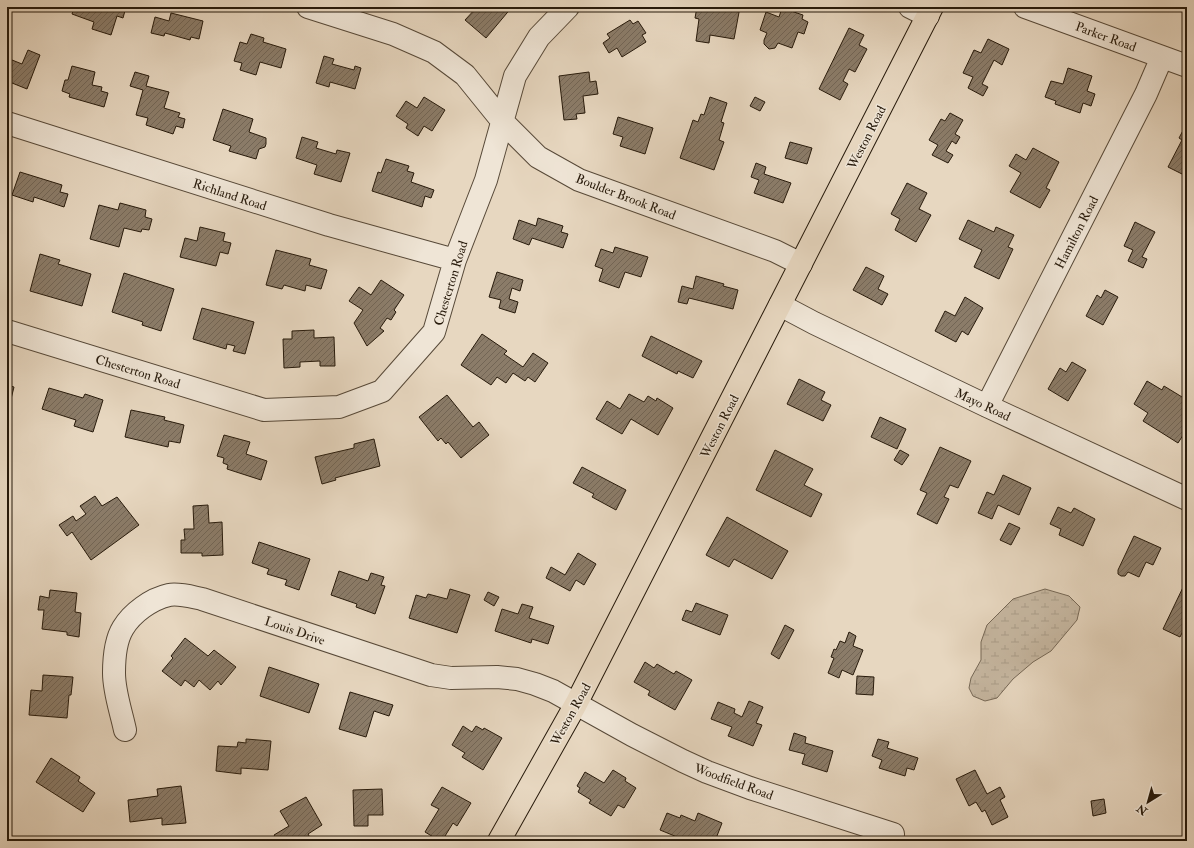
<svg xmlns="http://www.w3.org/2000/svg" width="1194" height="848" viewBox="0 0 1194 848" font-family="'IM FELL Double Pica',serif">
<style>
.wetland{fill:url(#wetland-marsh);stroke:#766856}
.building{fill:url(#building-hatch);stroke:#271a0b}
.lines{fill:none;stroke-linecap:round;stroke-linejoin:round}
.minor-casing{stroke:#574938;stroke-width:24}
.major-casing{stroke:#271a0b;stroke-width:24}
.minor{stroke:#efe5d6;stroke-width:22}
.major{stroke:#e7d7c0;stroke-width:22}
.labels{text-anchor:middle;stroke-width:3;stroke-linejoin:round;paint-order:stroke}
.street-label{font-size:13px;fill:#271a0b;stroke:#efe5d6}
</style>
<defs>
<pattern id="wetland-marsh" width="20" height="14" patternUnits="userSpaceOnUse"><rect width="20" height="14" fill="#c6b7a1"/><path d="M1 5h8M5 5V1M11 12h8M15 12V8" fill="none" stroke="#aa9d89"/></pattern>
<pattern id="building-hatch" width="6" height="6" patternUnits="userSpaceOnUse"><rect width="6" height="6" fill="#8b7c69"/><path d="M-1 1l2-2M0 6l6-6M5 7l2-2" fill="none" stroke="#726555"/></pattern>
</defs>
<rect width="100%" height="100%" fill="#e7d7c0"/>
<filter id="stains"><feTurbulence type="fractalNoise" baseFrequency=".005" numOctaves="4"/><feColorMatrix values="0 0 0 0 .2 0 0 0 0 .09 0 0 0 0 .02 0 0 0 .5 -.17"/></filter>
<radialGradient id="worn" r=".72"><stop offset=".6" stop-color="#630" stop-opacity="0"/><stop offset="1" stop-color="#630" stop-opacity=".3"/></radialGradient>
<path class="wetland" d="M1045,589L1069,596L1080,607L1077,620L1051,651L1033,662L1013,679L997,698L985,701L973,696L969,688L971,678L981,660V642L987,625L1013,599Z"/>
<path class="building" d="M66,7H126L123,18L117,16L111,35L92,29L94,22L72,14L73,11L65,9Z
M477,7H512L486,38L465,20Z
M697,7H740L734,39L710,35L709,43L696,41L699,19L695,18Z
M1186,7H1187V16L1183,15Z
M782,8L803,15L802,19L808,22L804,34L798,32L792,48L778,43L775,48L769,49L764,44V40L767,33L760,30L766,12L779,17Z
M171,13L203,21L199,39L191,37L190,40L165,33L164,36L151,33L155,17L169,21Z
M630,20L633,24L638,21L646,33L642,35L646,42L622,57L617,48L609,53L603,43L610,38L607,34Z
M849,28L864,35L859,45L867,49L855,72L849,69L843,81L848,84L840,100L819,89Z
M251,34L264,38L263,42L286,49L281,68L260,62L256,75L240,70L242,63L234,61L240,42L247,44Z
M988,39L1009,49L1002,65L994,60L982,84L988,87L983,96L968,88L973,77L963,73L974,50L981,53Z
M28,50L40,55L27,89L7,81V58L22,64Z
M324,56L334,59L332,64L354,70L355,66L361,68L355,89L330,82L329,87L316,83Z
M72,66L95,72L92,85L102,87L101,91L108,93L104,107L69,97L70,94L62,91L65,80H68Z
M1068,68L1092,76L1087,91L1095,94L1091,106L1083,103L1080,113L1055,104L1056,101L1045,97L1051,81L1063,84Z
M135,72L149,76L146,86L169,92L164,108L180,113L178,117L185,119L183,128L176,126L173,134L146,125L148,118L136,115L143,90L130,86Z
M589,72L590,82L596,81L598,94L583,96L585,113L576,114L577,119L564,120L559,76Z
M424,97L445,110L432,131L424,126L418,136L406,128L408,124L396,116L406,101L417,108Z
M710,97L727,103L721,122L724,123L719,140L724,142L714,170L680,158L693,120L698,122L701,114L704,115Z
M755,97L765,102L760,111L750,106Z
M223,109L253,119L249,132L266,138V144L265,147L259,149L256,159L229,151L231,146L213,140Z
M950,113L963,120L955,134L960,137L956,144L952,141L946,151L953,155L948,163L932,155L938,145L929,140L941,119L945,121Z
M618,117L653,128L645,154L620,146L623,137L613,134Z
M1187,123V151L1184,157L1187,159V164L1182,174L1168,167L1182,140L1179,138Z
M302,137L318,142L316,148L336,154L337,150L350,153L341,182L314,174L317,165L296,158Z
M790,142L812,148L807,164L785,158Z
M1033,148L1059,162L1046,188L1050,190L1040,208L1010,192L1021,173L1009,166L1016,154L1026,160Z
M386,159L409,166L407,171L414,173L411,182L434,190L431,198L425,196L422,207L372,191L378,172L381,173Z
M756,163L766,167L764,174L791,183L783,203L754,193L759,180L751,177Z
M20,172L62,185L60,192L68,194L64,207L34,197L33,202L12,195Z
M907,183L927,193L919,209L931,215L916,242L895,230L900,219L891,214Z
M120,203L146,210L145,217L152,219L149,230L142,229L141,232L124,228L119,247L90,239L99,205L118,210Z
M538,218L563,226L561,232L568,234L563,248L532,238L529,245L513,239L519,220L536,226Z
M968,220L994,232L996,227L1014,235L1008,247L1013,249L999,279L974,267L982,250L959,239Z
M1135,222L1155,232L1142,257L1147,259L1143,268L1128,261L1133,250L1124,246Z
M200,227L225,233L223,241L231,243L228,254L220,252L216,266L180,257L185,238L197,241Z
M615,247L648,257L641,277L625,272L619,288L599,281L603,269L595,266L601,249L613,253Z
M276,250L311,259L309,265L327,270L321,289L306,285L305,291L284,285L282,289L266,285Z
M40,254L60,260L58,264L91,274L82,306L30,291Z
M866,267L884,276L878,289L888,294L882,305L853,290Z
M497,272L523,280L520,291L512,288L509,299L518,302L515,313L499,308L501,300L489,297Z
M124,273L174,289L161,331L142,325L143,322L112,312Z
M696,276L724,284L723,286L738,290L733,309L689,298L687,304L678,302L682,286L693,289Z
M381,280L404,295L394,310L396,312L391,320L387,318L380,328L384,331L367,346L354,323L363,310L349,301L359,287L371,295Z
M1105,290L1118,297L1103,325L1086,316L1097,295L1101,298Z
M965,297L983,308L968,335L962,331L956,342L935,331L945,311L955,316Z
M202,308L254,322L245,354L233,351L235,346L227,344L226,349L193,339Z
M314,330V338L334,337L335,366H320V361L300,362V367L284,368L283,339H292V331Z
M482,334L507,351L504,354L523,367L533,353L548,363L535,382L528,377L525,381L513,373L506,383L497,377L491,385L461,365Z
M651,336L702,361L693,378L678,371L677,374L642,356Z
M1072,362L1086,370L1068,401L1048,389L1060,368L1066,372Z
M799,379L825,392L821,400L831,405L823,421L787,404Z
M1147,381L1162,390L1164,386L1187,400V429L1178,443L1143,421L1148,413L1134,404Z
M7,385L14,387L11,399L7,398Z
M49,388L83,398L85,394L103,400L93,432L74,426L76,420L42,409Z
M629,394L644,402L648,396L656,401L657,398L673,408L658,435L631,419L622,434L596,419L607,401L620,409Z
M447,395L473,427L479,422L489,435L461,458L448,442L446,444L441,438L438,441L419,417Z
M131,410L165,417L164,420L184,425L180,443L169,441L168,447L125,437Z
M880,417L906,429L897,449L871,437Z
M224,435L250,442L246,454L267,461L261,480L227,469L228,465L223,463L224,458L217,456Z
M374,439L380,466L335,478L336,480L322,484L315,457L354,448V444Z
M940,447L971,461L958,488L950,485L944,497L949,499L937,524L917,514L927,493L920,490Z
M775,450L813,469L804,485L822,494L811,517L756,490Z
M900,450L909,455L902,465L894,460Z
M582,467L626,490L616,510L592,497L594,494L573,483Z
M1003,475L1031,488L1019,515L998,505L992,519L978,513L987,492L994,495Z
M95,496L102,506L117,497L139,525L91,560L72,532L67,536L59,525L73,516L76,521L86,514L80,506Z
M208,505L209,523L222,522L223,555L202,556V553H181V540H185L184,529H194L193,506Z
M1058,507L1071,513L1074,508L1095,519L1083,546L1059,535L1061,529L1050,524Z
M727,517L788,551L772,579L734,559L729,567L706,555Z
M1009,523L1020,528L1011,545L1000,540Z
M1134,536L1161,548L1153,565L1146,562L1139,577L1128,572L1125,576H1121L1118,574V570Z
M259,542L310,559L299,590L285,585L287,580L267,574L269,569L252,563Z
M578,553L596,564L584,585L576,580L570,591L546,578L551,567L565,575Z
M339,571L368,581L371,573L384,577L381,585L385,586L375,614L356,607L357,604L331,595Z
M1187,579V625H1186L1180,637L1163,629Z
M450,589L470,595L457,633L409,618L416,595L426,598L428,594L447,599Z
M50,590L77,593L75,612L81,613L79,637L67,635V632L42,629L44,610H38L40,596L49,598Z
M488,592L499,597L494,606L484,600Z
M696,603L728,615L720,635L682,620L686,610L692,612Z
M522,604L533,607L529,618L554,626L548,644L532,639L531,643L495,631L502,609L518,614Z
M785,625L794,630L779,659L771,654Z
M849,632L856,636L853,646L863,650L853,675L842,670L839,678L828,673L834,658L831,657L834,649L836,650L840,641L845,643Z
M185,638L208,656L214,650L236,667L221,685L218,681L210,690L199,680L194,687L185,680L181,686L162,671L173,658L171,656Z
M645,662L654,668L657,664L674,674L676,671L692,680L675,710L648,695L650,691L634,682Z
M269,667L319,684L309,713L260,696Z
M43,675L73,677L71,695H69L67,718L29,715L31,690L42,691Z
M857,676L874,677L873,695L856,694Z
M350,692L393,705L389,716L374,711L366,737L339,729Z
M749,701L763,707L756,723L762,725L753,746L728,736L732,727L711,719L718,702L735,709L734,713L742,717Z
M463,726L472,732L476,726L483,730L484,728L502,738L483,770L462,757L465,753L452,745Z
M794,733L806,737L805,743L833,751L827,772L802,764L805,754L789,750Z
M246,739L271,741L268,770L241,768V774L216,771L218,746L237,747L238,742L246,743Z
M878,739L889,742L887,748L918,758L914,770L907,768L905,776L879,768L882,760L872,756Z
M51,758L80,777L78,781L95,793L83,812L36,782Z
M613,770L626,778L625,781L636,788L624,808L618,805L611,816L589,803L591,800L578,792L580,788L577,786L585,772L604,783Z
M975,770L987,794L1000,787L1005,797L1000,800L1008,817L992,825L985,810L982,812L976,802L969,806L956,779Z
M181,786L186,823L162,825V818L130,822L128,800L158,796L157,789Z
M442,787L471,803L457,826L453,823L442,841H440L425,832L439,809L431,805Z
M382,789L383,815H368V826H354L353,790Z
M306,797L322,825L308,834L312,841H278L274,835L289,826L280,811Z
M1104,799L1106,813L1093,816L1091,801Z
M667,813L680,818L681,815L695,821L698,813L722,823L715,841H687L660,830Z"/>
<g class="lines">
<g class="minor-casing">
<path id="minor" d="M308,7L393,34L434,52L465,75L503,122L538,157L579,180L775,251L801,264
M910,7L928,16
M1025,7L1187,66
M7,123L329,225L455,260
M780,305L814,323L987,406L1187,499
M7,331L264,410L339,407L382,391L434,332L455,260L486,180L515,76L539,37L568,7
M987,406L1146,94L1162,57
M125,730C121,711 114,692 114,673C114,659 115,641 123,628C132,613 151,599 169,595C179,593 192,597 202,599L431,675L451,678L497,677L517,679L535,684L553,691L632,735L683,761L707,772L750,788L893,834L886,841"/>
</g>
<g class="major-casing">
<path id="major" d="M499,841L576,704L932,7"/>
</g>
<use href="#minor" class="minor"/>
<use href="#major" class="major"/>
</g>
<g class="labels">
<g class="street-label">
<text transform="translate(1106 36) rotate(20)" y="5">Parker Road</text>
<text transform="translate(866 137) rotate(-63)" y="5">Weston Road</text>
<text transform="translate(230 194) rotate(18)" y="5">Richland Road</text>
<text transform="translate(626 196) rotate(21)" y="5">Boulder Brook Road</text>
<text transform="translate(1076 232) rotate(-63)" y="5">Hamilton Road</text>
<text transform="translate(450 283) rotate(-73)" y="5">Chesterton Road</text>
<text transform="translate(138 371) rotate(17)" y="5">Chesterton Road</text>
<text transform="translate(983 404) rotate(25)" y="5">Mayo Road</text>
<text transform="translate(719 426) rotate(-63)" y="5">Weston Road</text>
<text transform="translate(295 630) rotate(19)" y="5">Louis Drive</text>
<text transform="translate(570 714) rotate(-61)" y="5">Weston Road</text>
<text transform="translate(734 781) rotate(20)" y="5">Woodfield Road</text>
</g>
</g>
<rect width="1194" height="848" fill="none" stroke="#e7d7c0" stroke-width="24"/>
<rect x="8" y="8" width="1178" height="832" fill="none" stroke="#271a0b" stroke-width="2"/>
<rect x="12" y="12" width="1170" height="824" fill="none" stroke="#271a0b"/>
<g transform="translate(1148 802) rotate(217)" stroke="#efe5d6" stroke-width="3" paint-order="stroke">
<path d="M0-3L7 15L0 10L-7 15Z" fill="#271a0b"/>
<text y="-6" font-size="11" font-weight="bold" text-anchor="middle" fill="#271a0b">N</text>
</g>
<rect width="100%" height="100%" filter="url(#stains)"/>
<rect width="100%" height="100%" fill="url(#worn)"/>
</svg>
